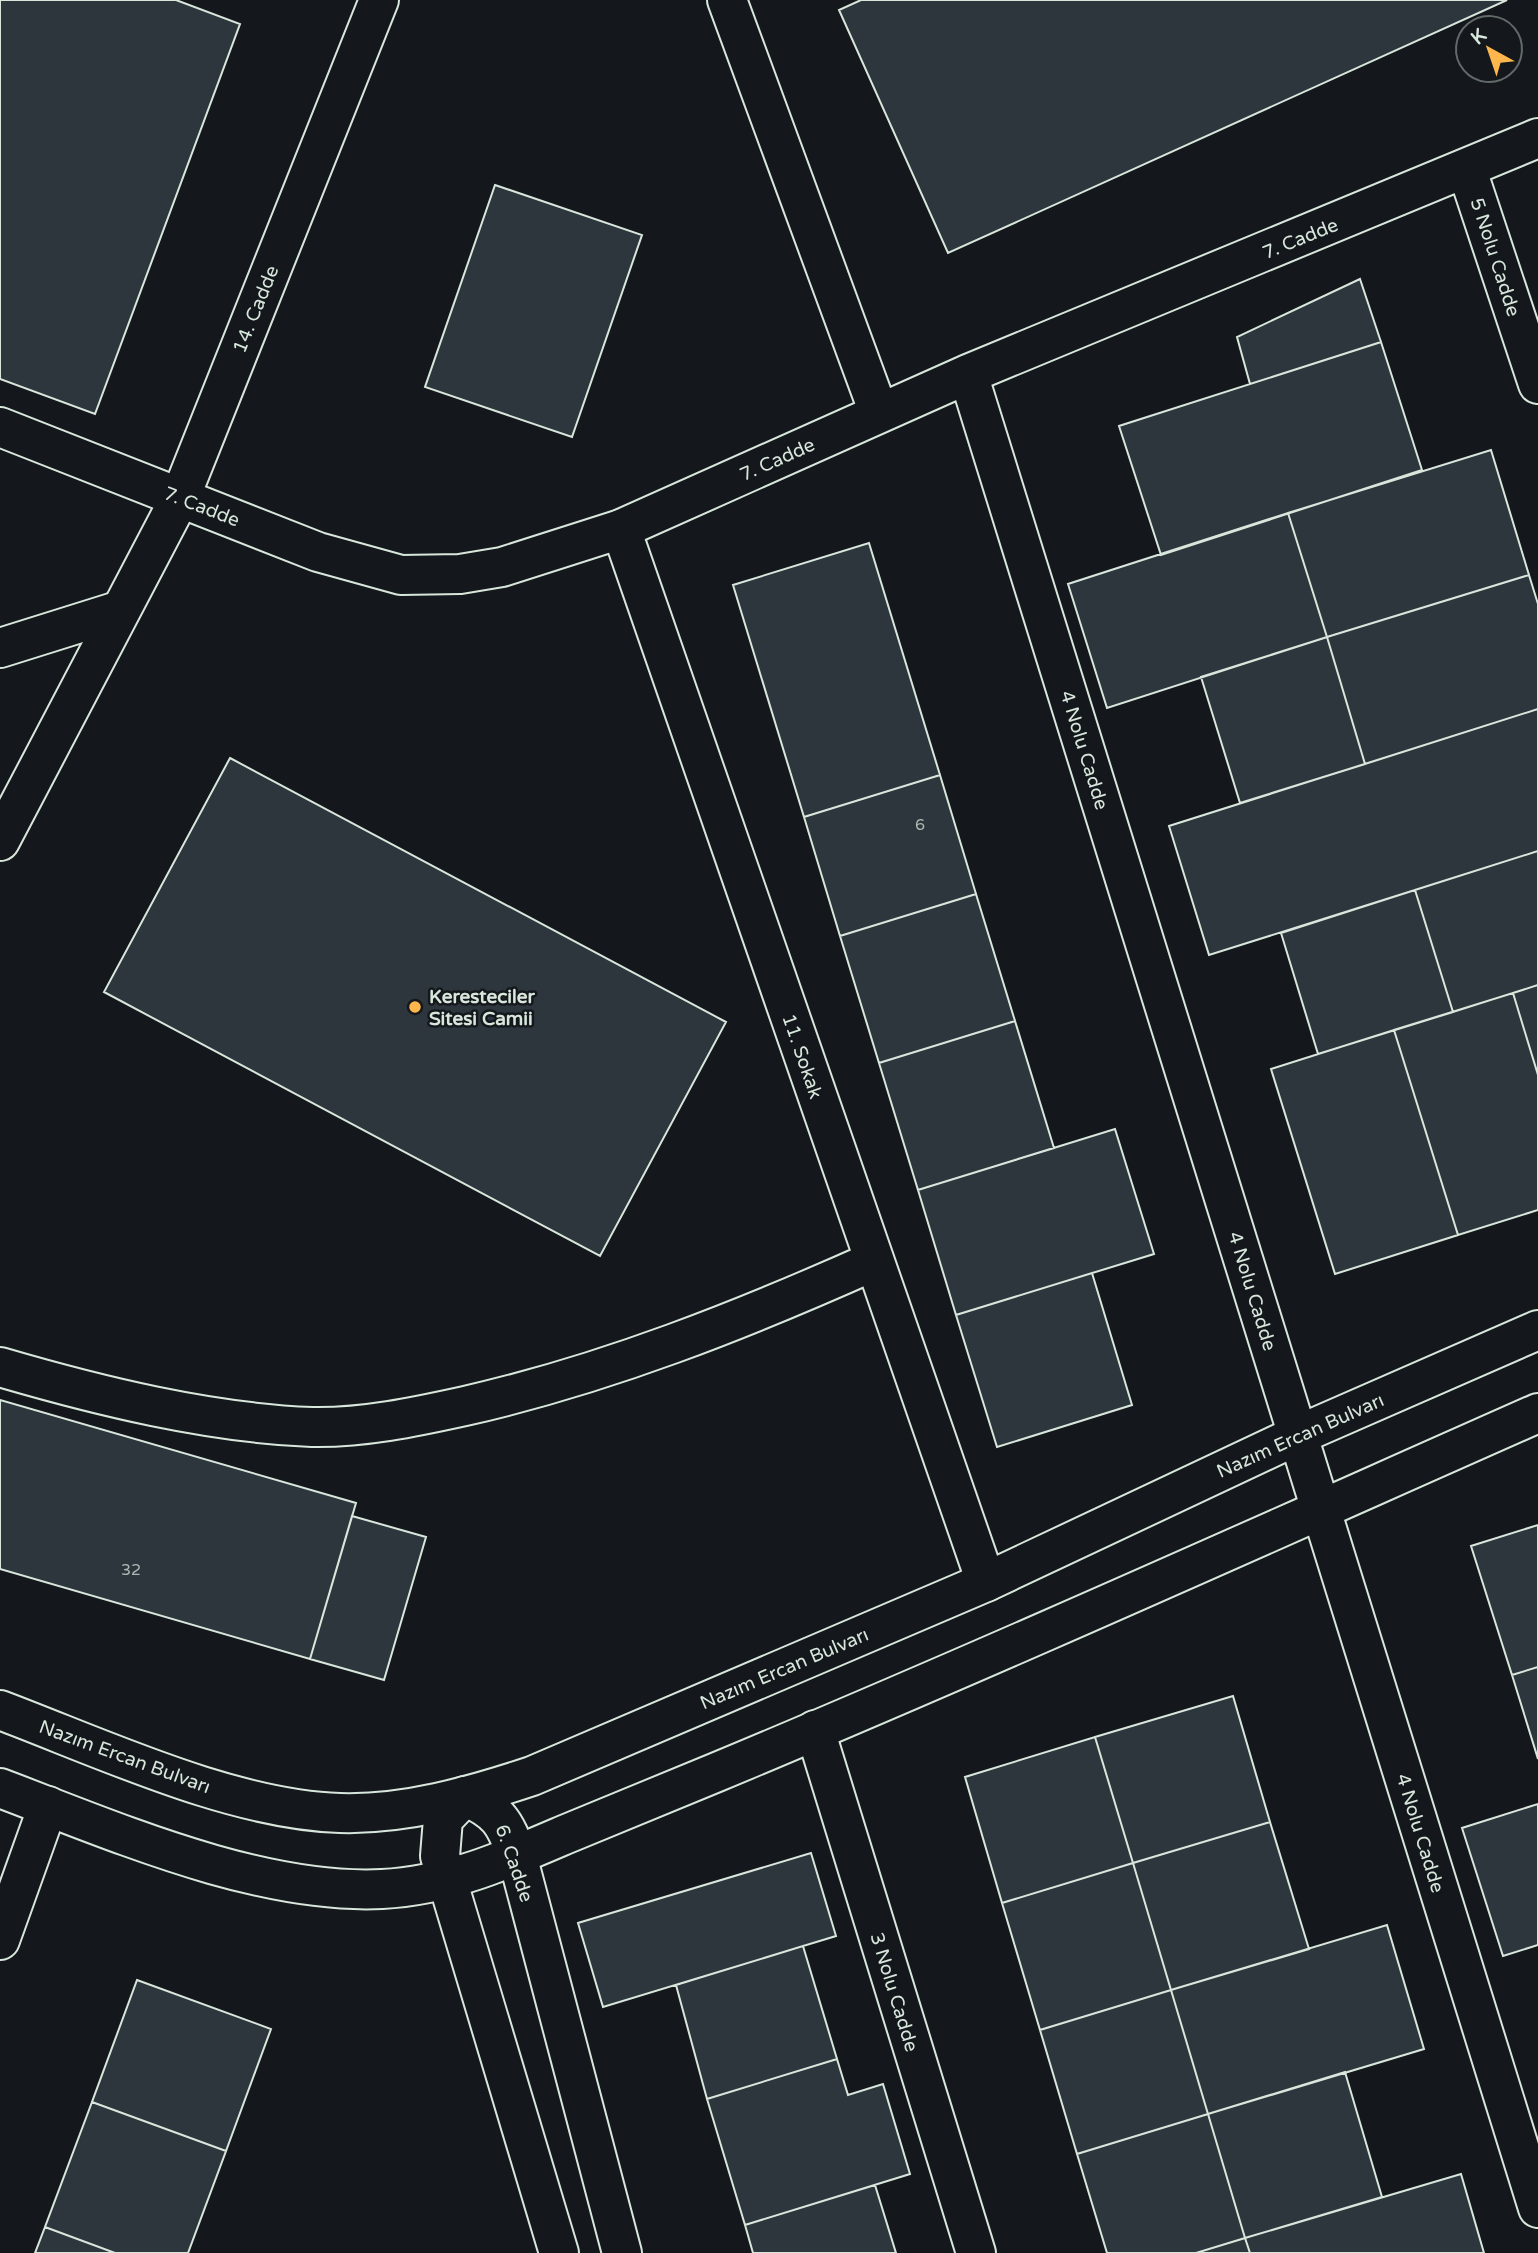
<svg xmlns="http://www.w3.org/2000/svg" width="1538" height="2253" viewBox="0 0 1538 2253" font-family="'Varela Round',sans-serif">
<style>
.building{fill:#2c363c;stroke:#d8e6dc;stroke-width:2}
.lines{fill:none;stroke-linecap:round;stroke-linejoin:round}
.minor-casing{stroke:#d8e6dc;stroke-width:42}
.tertiary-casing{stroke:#d8e6dc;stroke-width:42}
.secondary-casing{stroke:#d8e6dc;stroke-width:42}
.minor{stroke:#14181c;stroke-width:38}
.tertiary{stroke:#14181c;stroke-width:38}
.secondary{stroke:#14181c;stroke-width:38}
.poi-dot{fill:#ffb74d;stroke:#14181c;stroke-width:2.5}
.labels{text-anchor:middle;stroke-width:5;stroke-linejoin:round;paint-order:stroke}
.number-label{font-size:16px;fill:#adbab4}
.street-label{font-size:19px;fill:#d8e6dc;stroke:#14181c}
.poi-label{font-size:19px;font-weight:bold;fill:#d8e6dc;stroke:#14181c;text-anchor:start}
</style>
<rect width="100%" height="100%" fill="#14181c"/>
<path class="building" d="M0,0H176L240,24L95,414L0,379Z
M861,0H1507L948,253L839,10Z
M495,185L642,235L572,437L425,387Z
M1360,279L1381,342L1250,384L1237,337Z
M1381,342L1422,470L1161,555L1119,426Z
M1491,450L1529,575L1327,637L1288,513Z
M1288,513L1327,637L1107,708L1068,584Z
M869,543L940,775L804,817L733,585Z
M1529,575L1538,604V709L1365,764L1327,637Z
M1327,637L1365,764L1240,803L1201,677Z
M1538,709V851L1209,955L1169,826Z
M230,758L726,1022L600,1256L104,992Z
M940,775L976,894L840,936L804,817Z
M1538,851V985L1453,1012L1415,890Z
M1415,890L1453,1012L1318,1054L1281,933Z
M976,894L1015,1021L879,1063L840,936Z
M1538,985V1075L1513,993Z
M1513,993L1538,1075V1210L1458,1235L1394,1030Z
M1015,1021L1054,1148L918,1190L879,1063Z
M1394,1030L1458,1235L1335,1274L1271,1069Z
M1115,1129L1154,1254L956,1315L918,1190Z
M1092,1273L1132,1405L997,1447L956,1315Z
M0,1400L356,1503L310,1659L0,1569Z
M352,1516L426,1537L384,1680L310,1659Z
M1538,1525V1667L1512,1675L1471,1546Z
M1538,1667V1759L1512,1675Z
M1233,1696L1270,1822L1133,1863L1095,1737Z
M1095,1737L1133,1863L1002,1903L965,1777Z
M1538,1804V1945L1503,1956L1462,1828Z
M1270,1822L1309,1949L1171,1990L1133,1863Z
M811,1853L836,1936L603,2007L578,1923Z
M1133,1863L1171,1990L1040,2030L1002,1903Z
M1387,1925L1424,2049L1208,2114L1171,1990Z
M803,1946L837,2059L707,2099L676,1985Z
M137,1980L271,2029L226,2151L92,2102Z
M1171,1990L1208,2114L1077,2154L1040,2030Z
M837,2059L848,2095L883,2084L910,2174L745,2225L707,2099Z
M1345,2072L1382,2197L1245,2238L1208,2114Z
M92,2102L226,2151L188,2253H115L45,2227Z
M1208,2114L1245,2238L1196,2253H1107L1077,2154Z
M1461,2174L1484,2253H1250L1245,2238Z
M875,2185L896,2253H753L745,2225Z
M45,2227L115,2253H35Z
M1245,2238L1250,2253H1196Z"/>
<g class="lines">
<g class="minor-casing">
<path id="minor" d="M727,0L879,413
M621,529L986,1582
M0,648L118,611
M0,1367C99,1396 209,1423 312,1427C363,1428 415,1417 465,1406C606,1374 742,1320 874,1261"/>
</g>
<g class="tertiary-casing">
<path id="tertiary" d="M1467,170L1538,384
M968,374L1538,2208
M0,427L318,552L401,575L460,574L502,567L621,529L968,374L1538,138
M0,841L180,498L379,0
M815,1730L976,2253
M0,1940L48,1806
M559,2253L440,1856L443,1819L465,1796C499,1812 504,1821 517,1855L622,2253"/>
</g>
<g class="secondary-casing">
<path id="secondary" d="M0,1710C101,1748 232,1810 340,1813C404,1815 472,1796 532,1776L986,1582L1298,1435L1538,1330
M0,1788C114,1831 259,1895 382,1889C447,1886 506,1860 564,1835C615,1814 666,1793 717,1772C993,1657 1265,1534 1538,1413"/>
</g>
<use href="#minor" class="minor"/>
<use href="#tertiary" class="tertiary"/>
<use href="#secondary" class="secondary"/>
</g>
<circle class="poi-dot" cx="415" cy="1007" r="7"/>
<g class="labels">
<g class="number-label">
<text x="920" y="830">6</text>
<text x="131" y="1575">32</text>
</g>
<g class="street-label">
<text transform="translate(1300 238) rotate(-22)" y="7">7. Cadde</text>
<text transform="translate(1496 257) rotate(72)" y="7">5 Nolu Cadde</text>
<text transform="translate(255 309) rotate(-68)" y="7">14. Cadde</text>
<text transform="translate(777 459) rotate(-24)" y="7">7. Cadde</text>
<text transform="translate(202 506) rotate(21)" y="7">7. Cadde</text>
<text transform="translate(1085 750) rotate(73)" y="7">4 Nolu Cadde</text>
<text transform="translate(803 1056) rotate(71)" y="7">11. Sokak</text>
<text transform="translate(1253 1291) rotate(73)" y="7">4 Nolu Cadde</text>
<text transform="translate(1300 1435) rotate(-24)" y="7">Nazım Ercan Bulvarı</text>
<text transform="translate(784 1668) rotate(-23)" y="7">Nazım Ercan Bulvarı</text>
<text transform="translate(125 1756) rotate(20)" y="7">Nazım Ercan Bulvarı</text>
<text transform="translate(1421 1833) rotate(73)" y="7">4 Nolu Cadde</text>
<text transform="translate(515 1863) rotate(71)" y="7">6. Cadde</text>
<text transform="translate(895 1992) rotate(73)" y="7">3 Nolu Cadde</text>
</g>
<g class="poi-label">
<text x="429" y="1003">Keresteciler<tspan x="429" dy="22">Sitesi Camii</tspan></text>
</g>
</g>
<g transform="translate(1489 49) rotate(320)"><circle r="33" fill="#14181c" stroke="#626a69" stroke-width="2"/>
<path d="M0-5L12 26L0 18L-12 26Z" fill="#ffb74d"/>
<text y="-10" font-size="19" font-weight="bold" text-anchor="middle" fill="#d8e6dc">K</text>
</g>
</svg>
